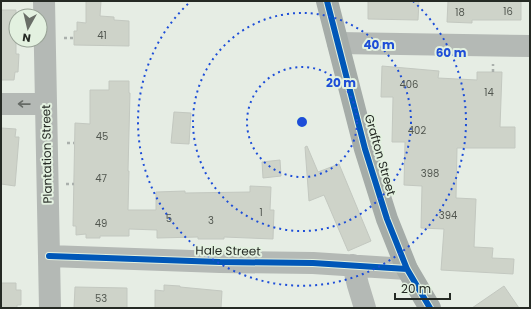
<svg xmlns="http://www.w3.org/2000/svg" width="531" height="309" viewBox="0 0 531 309" font-family="Poppins,sans-serif">
<style>
.building{fill:#ced3c9;stroke:#c3c8c0}
.lines{fill:none;stroke-linecap:round;stroke-linejoin:round}
.path{stroke:#aab0ac;stroke-width:2.5;stroke-dasharray:3 3;stroke-linecap:butt}
.minor{stroke:#b4b9b5;stroke-width:22}
.highway{stroke:#a5aca8;stroke-width:22}
.cycleway-casing{stroke:#e3f1e0;stroke-width:8}
.cycleway{stroke:#0057b8;stroke-width:6}
.oneway{stroke:#656a65}
.ring{fill:none;stroke:#1d4ed8;stroke-width:2;stroke-dasharray:2 4}
.labels{text-anchor:middle;stroke-width:4;stroke-linejoin:round;paint-order:stroke}
.number-label{font-size:10px;fill:#525750}
.street-label{font-size:12px;fill:#252a24;stroke:#e3f1e0}
.centre{fill:#1d4ed8;stroke:#e3f1e0;stroke-width:2}
.ring-label{font-size:12px;text-anchor:middle;font-weight:bold;fill:#1d4ed8;stroke:#e3f1e0;stroke-width:4;stroke-linejoin:round;paint-order:stroke}
</style>
<rect width="100%" height="100%" fill="#e6ede4"/>
<path class="building" d="M86,1H101L100,16L114,17V20L129,21V46L74,45V31H77V22L86,23Z
M368,1H419L418,20L368,19Z
M448,1H521V20H472V23L447,22Z
M1,10H16V54H19L18,72H15L14,80H1Z
M382,66L439,71L438,78L477,80V72H502L500,127H515V148H457L456,198L476,199L474,247L493,248L492,258L514,259L513,274L441,270L444,229L421,228L422,186L404,185L405,142H392L393,97H381Z
M109,81H129V93H130L128,171H129L128,210H156V192L185,191V193L250,192V186L271,187L270,210H274L273,239L224,237V239H198V237L157,238V230L129,229V236H100V238H86V234L76,235V226H73L75,123L90,124V90H109Z
M174,112L191,113L189,144L171,143Z
M1,128L16,129L15,137H19L15,186L1,184Z
M307,146L318,172L339,164L371,241L348,251L324,195L309,201L305,147Z
M280,160L281,176L263,178L262,162Z
M1,283H16V290H21V305H17V308H1Z
M164,285L180,286V287L222,291L221,308H155V290L164,291Z
M504,286L519,308H472Z
M75,287L127,288V308H74Z"/>
<g class="lines">
<path class="path" d="M64,38H74
M493,72V64
M67,143H74
M66,184H74"/>
<path class="minor" d="M44,1L50,308
M338,43L530,46
M1,104H46
M49,256L220,262L313,263L407,269
M353,265L358,285L365,308"/>
<path class="highway" d="M327,1L365,149L387,219L407,269L430,308"/>
<g class="cycleway-casing">
<path id="cycleway" d="M327,1L365,149L387,219L407,269L430,308
M49,256L220,262L313,263L407,269"/>
</g>
<use href="#cycleway" class="cycleway"/>
</g>
<defs><path id="oneway-shaft" d="M-6 0H5M1.5-3L5.5 0L1.5 3" fill="none" stroke-width="1.6" stroke-linecap="round" stroke-linejoin="round"/></defs>
<use class="oneway" href="#oneway-shaft" transform="translate(24 104) rotate(-179)"/>
<g class="ring">
<circle cx="302" cy="122" r="55"/>
<circle cx="302" cy="122" r="109"/>
<path d="M413 1A164 164 0 1 1 191 1"/>
</g>
<g class="labels">
<g class="number-label">
<text x="508" y="15">16</text>
<text x="460" y="16">18</text>
<text x="102" y="39">41</text>
<text x="409" y="88">406</text>
<text x="489" y="96">14</text>
<text x="417" y="134">402</text>
<text x="102" y="140">45</text>
<text x="430" y="177">398</text>
<text x="101" y="182">47</text>
<text x="261" y="216">1</text>
<text x="448" y="219">394</text>
<text x="169" y="222">5</text>
<text x="211" y="224">3</text>
<text x="101" y="227">49</text>
<text x="101" y="302">53</text>
</g>
<g class="street-label">
<text transform="translate(47 154) rotate(-91)" y="4">Plantation Street</text>
<text transform="translate(380 155) rotate(74)" y="4">Grafton Street</text>
<text transform="translate(228 251) rotate(1)" y="4">Hale Street</text>
</g>
</g>
<circle cx="302" cy="122" r="6" class="centre"/>
<g class="ring-label">
<text x="379" y="49">40 m</text>
<text x="451" y="57">60 m</text>
<text x="341" y="87">20 m</text>
</g>
<rect width="531" height="309" fill="none" stroke="#252a24" stroke-width="4"/>
<g transform="translate(28 28) rotate(188)"><circle r="19" fill="#e3f1e0" stroke="#97a195"/>
<path d="M0-3L7 15L0 10L-7 15Z" fill="#696e67"/>
<text y="-6" font-size="11" font-weight="bold" text-anchor="middle" fill="#252a24">N</text>
</g>
<path d="M395 293v6h55v-6" fill="none" stroke="#252a24" stroke-width="2"/>
<text x="401" y="293" font-size="12" fill="#252a24" stroke="#e3f1e0" stroke-width="3" paint-order="stroke">20 m</text>
</svg>
